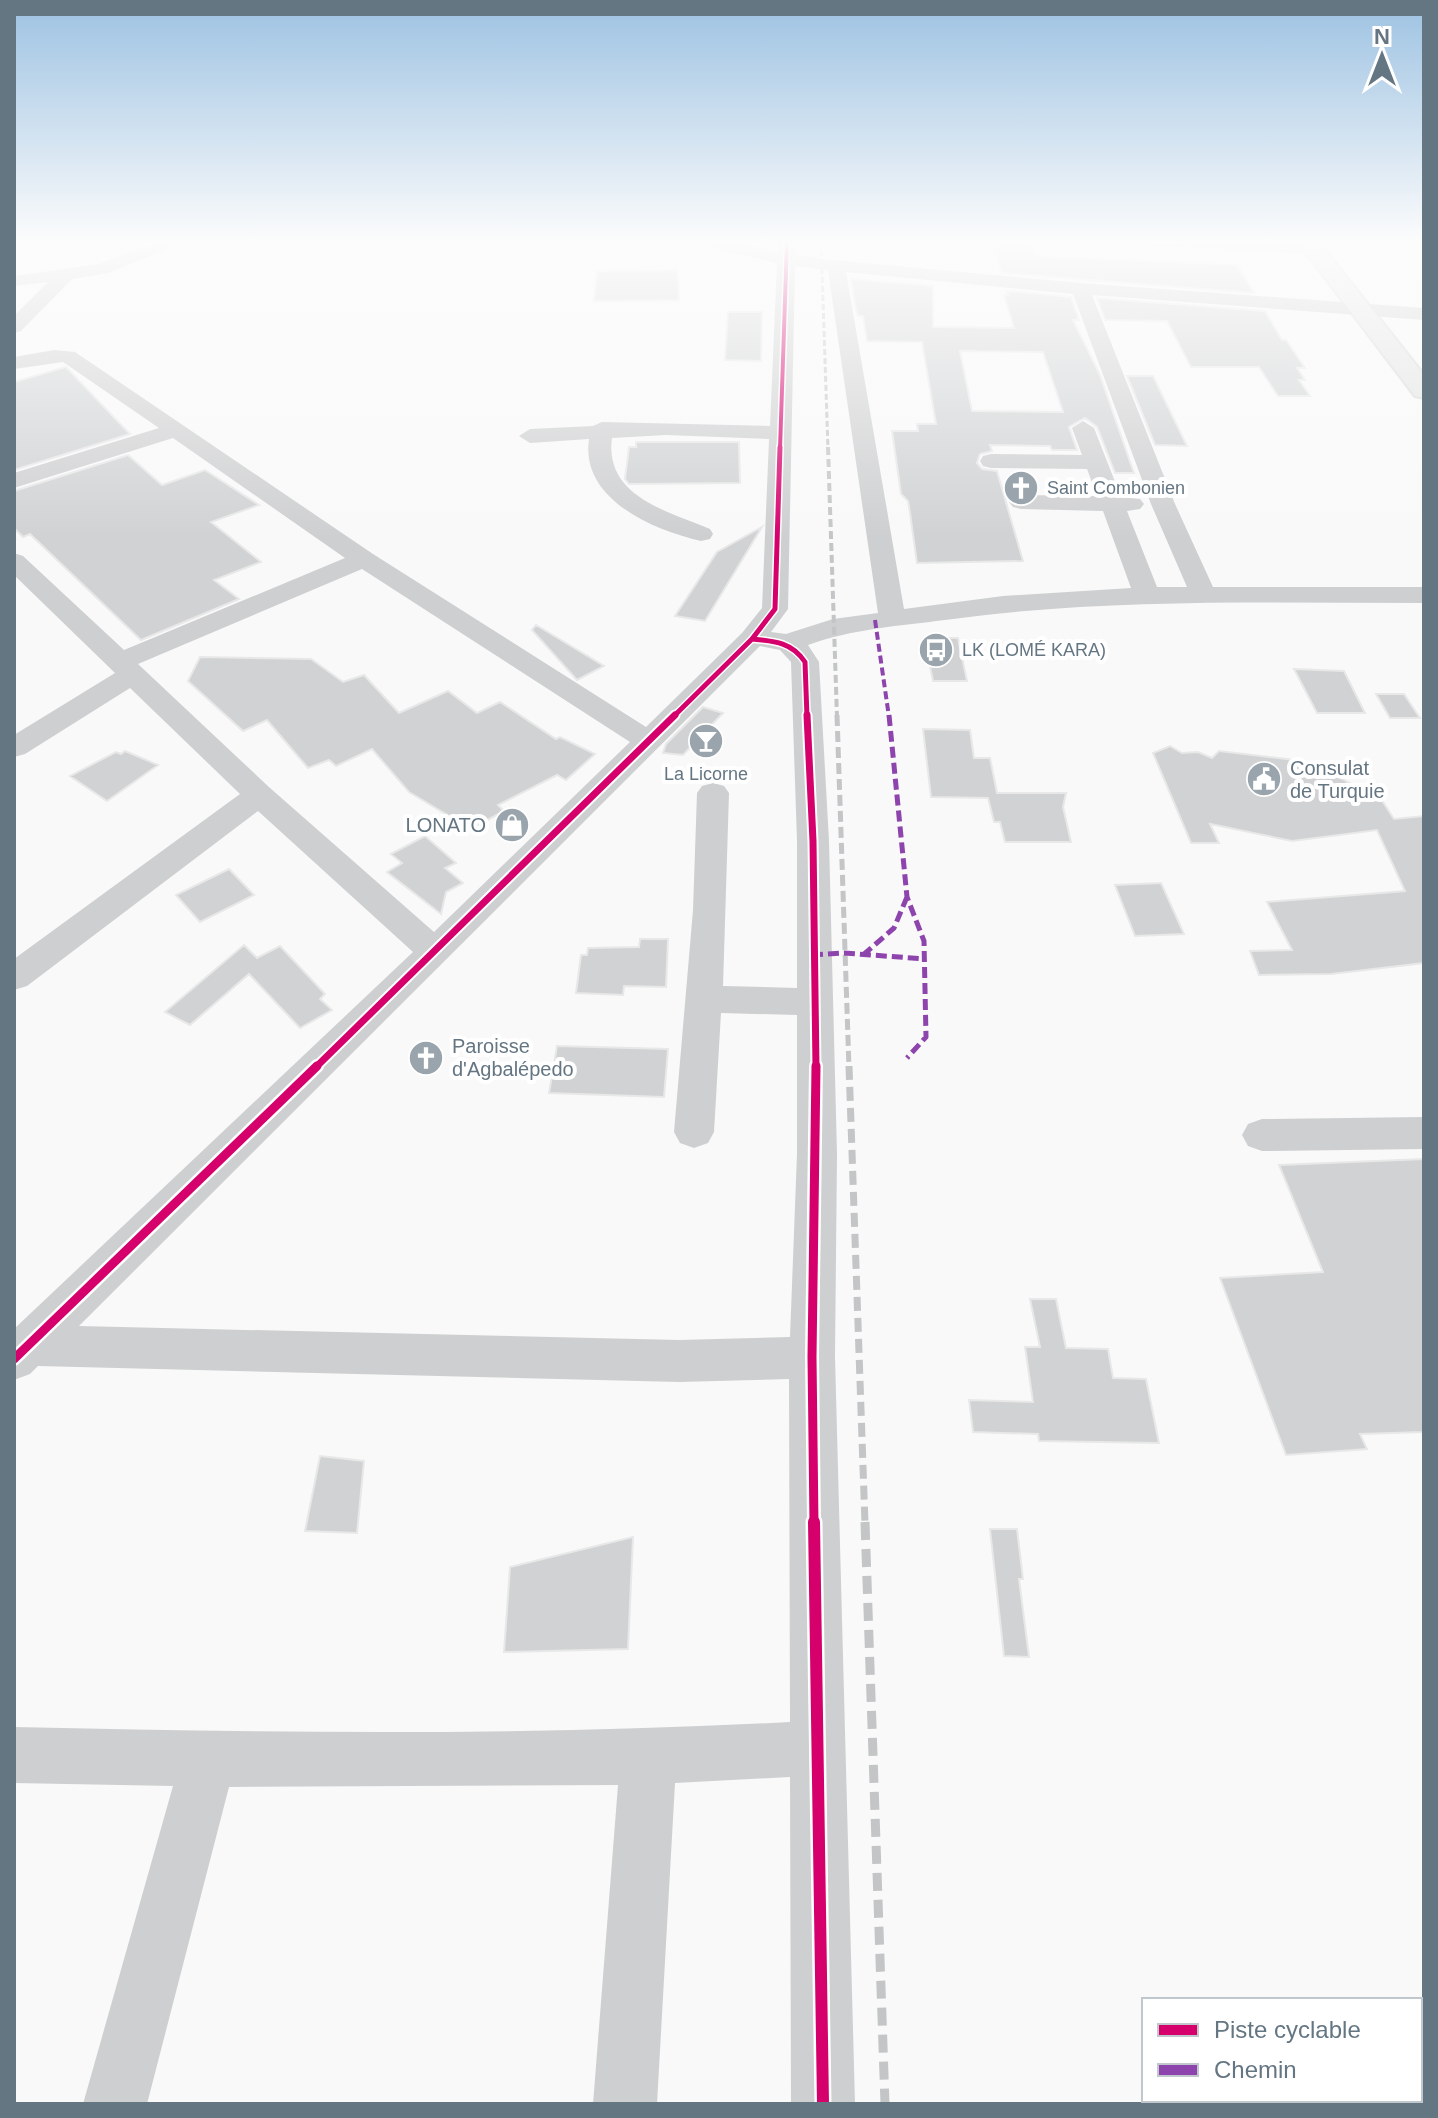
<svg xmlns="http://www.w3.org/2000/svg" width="1438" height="2118" viewBox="0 0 1438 2118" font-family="Helvetica,sans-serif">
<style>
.building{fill:#d0d2d3;stroke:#e8e8e8;stroke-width:2;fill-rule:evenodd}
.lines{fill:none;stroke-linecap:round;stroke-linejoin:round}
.highway-casing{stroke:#d5d6d6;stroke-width:4}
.minor{fill:#cecfd0;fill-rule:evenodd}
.highway{fill:#e1e2e2;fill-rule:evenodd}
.rail-far4{stroke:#c3c5c6;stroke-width:3;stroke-dasharray:6 3;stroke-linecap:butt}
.rail-far3{stroke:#c3c5c6;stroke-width:4;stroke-dasharray:8 4;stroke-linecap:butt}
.rail-far2{stroke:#c3c5c6;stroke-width:5;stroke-dasharray:11 5;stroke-linecap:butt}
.rail-far1{stroke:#c3c5c6;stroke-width:7;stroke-dasharray:14 7;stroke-linecap:butt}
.rail{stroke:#c3c5c6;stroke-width:9;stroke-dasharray:18 9;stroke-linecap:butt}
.quiet-far1{stroke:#8e44ad;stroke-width:4;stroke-dasharray:8 4;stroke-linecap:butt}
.quiet{stroke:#8e44ad;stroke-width:5;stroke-dasharray:11 5;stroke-linecap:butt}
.cycleway-far4-casing{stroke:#fff;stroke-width:7}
.cycleway-far3-casing{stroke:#fff;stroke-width:8}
.cycleway-far2-casing{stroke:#fff;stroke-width:11}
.cycleway-far1-casing{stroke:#fff;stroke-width:14}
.cycleway-casing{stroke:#fff;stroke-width:17}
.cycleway-far4{stroke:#d6006c;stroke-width:4}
.cycleway-far3{stroke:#d6006c;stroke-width:5}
.cycleway-far2{stroke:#d6006c;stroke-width:7}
.cycleway-far1{stroke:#d6006c;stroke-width:9}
.cycleway{stroke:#d6006c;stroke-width:12}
.labels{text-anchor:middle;stroke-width:8;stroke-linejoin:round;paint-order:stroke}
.far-poi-label{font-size:18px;fill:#657683;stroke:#fff;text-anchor:start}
.poi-label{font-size:20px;fill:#657683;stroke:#fff;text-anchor:start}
</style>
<rect width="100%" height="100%" fill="#f9f9f9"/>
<path class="building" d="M992,241H1029L1036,256L1237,265L1254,293L1002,273Z
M678,270L679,300L594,301L597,271Z
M851,279L933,286V327L1014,328L1004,295H1008L1007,291L1071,297L1079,320H1073L1100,375L1134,473H1115L1097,427L1085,418L1069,427L1077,450H1052L1050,446L990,445L992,451L980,454L977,463L982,469L997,471L1023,561L917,563L910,513L908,501L901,494L892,431H918L917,424H936L922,342L867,341L863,316H858L856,310ZM960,351L1043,352L1063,412L972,411Z
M1097,298L1265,311L1282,340H1286L1305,368H1297L1305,380H1299L1310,396H1278L1259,367H1191L1167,321L1105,320Z
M728,312H762L761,361L725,360Z
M66,367L130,434L14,470V382Z
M1127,376H1153L1187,446L1155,445Z
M636,442H739L740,483L629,484L625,479L629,447H636Z
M128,455L162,485L205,470L259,505L211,522L261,562L214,580L239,599L141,640L30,534L23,537L14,528V491Z
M762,527L705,621L675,616L717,552Z
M536,625L604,666L577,680L532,630Z
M924,638H958L967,681H933Z
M200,657L311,659L343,682L364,675L399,713L448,691L477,713L500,702L556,739L560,737L595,754L566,780L557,775L498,805L504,811L471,829L409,792L372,749L336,766L329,760L308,768L267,720L243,731L188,681Z
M1294,669L1344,671L1365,713H1317Z
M1376,694H1404L1420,718H1390Z
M703,707L723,713L683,755L663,753L666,744Z
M923,729L970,730L974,758H990L997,793H1066L1063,807L1071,842H1005L1000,822H994L988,798L931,797Z
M1170,746L1182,753L1198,752L1212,758L1219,751L1303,761L1307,767L1318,765L1383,802L1394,819L1424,816V963L1331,974L1259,975L1250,951L1292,950L1267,902L1405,891L1377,830L1292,841L1210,824L1219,843H1191L1153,753Z
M125,751L158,765L107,801L70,776L116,752L121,754Z
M425,836L456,863L445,868L463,883L446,892L441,914L387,872L402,863L391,854Z
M229,869L254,895L200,922L176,895Z
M1161,883L1184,934L1135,936L1115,885Z
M640,939H668L666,987L624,986L623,995L576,993L581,955H587L588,948L639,947Z
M244,945L257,958L280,946L325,994L320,999L332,1010L300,1028L249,974L190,1025L165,1012Z
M557,1046L668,1049L664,1097L549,1093Z
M1424,1159V1432L1360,1434L1367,1449L1286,1455L1220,1278L1323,1272L1279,1165Z
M1030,1299H1056L1066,1348L1108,1349L1113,1378L1146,1379L1159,1443L1039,1441L1038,1434L973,1432L969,1400L1033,1402L1025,1347H1040Z
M320,1456L364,1461L357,1533L305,1531Z
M990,1529H1017L1023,1579H1019L1029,1657L1004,1656Z
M633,1537L628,1649L504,1652L510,1567Z"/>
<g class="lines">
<g class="highway-casing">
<path id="highway" d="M1297,241H1318L1424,375V398L1415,396Z"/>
</g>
<path class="minor" d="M162,241H187L108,273L72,279L21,331L14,333V316L48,282L14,286V276L99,264Z
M696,241H729L778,252V241H796L795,255L822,259L1080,283L1424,308V320L1092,295L1175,504L1213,587H1424V603C1264,603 1104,598 945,620C898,626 852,629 808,645L819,662L829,841L837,1154L835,1357L855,2104H791L790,1777L675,1783L657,2104H593L618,1785L229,1787L147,2104H83L173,1786L14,1783V1727C273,1733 531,1736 790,1722L789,1379L679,1382L38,1366L30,1374L14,1380V1329L413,952L258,811L27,986L14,990V959L240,794L130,688L25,754L14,757V735L115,673L14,575V553L23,556L124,650L345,558L173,438L14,488V473L159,428L63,362L14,369V357L54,350L75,352L373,554L646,727L742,633L762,608L769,439L666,435L612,438C604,496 667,511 710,529L713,534L710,539L701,541C653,530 580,499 589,439L530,443L519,436L530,429L593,426L602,422L770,426L777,263L698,245ZM795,266L828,270L878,613L833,619L786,634L771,632L788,609ZM846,272L1073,294L1151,504L1187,587H1157L1127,511L1140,509L1144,504L1140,499L1121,497L1094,428L1083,421L1072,428L1082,455L991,454L983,456L980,461L983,466L991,468L1087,469L1097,496L1021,495L1013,497L1009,502L1013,507L1021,509L1103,511L1131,588L1003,596L904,609ZM362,569L630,742L434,932L270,788L138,664ZM760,646L780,650L791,662L797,841V988L723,986L729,793L724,786L713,783L702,786L697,793L693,910L674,1132L680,1143L694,1148L708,1143L714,1132L721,1013L797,1015V1154L790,1337L679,1340L79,1326Z
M1146,241C1173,241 1308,236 1322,249L1313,254L1154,246Z
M1424,1117V1149L1262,1151L1248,1146L1242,1135L1248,1124L1262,1119Z"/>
<use href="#highway" class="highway"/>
<path class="rail-far4" d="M821,241L828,449"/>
<path class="rail-far3" d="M828,447L837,717"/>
<path class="rail-far2" d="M837,715L849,1068"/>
<path class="rail-far1" d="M849,1066L865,1524"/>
<path class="rail" d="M865,1522L885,2104"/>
<path class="quiet-far1" d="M875,620L889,717"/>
<path class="quiet" d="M889,715L907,897L924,941L926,1037L907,1058
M812,955L844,953L925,959
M863,955L894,928L907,897"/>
<g class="cycleway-far4-casing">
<path id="cycleway-far4" d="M780,449L787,241"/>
</g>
<g class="cycleway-far3-casing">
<path id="cycleway-far3" d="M752,639C774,641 792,642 805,662L807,717
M673,717L752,639L775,609L780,447"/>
</g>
<g class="cycleway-far2-casing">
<path id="cycleway-far2" d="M807,715L813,841L816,1068
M315,1068L675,715"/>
</g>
<g class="cycleway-far1-casing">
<path id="cycleway-far1" d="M14,1359L317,1066
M814,1524L812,1357L816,1066"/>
</g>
<g class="cycleway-casing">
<path id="cycleway" d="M814,1522L823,2104"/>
</g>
<use href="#cycleway-far4" class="cycleway-far4"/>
<use href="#cycleway-far3" class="cycleway-far3"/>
<use href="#cycleway-far2" class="cycleway-far2"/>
<use href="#cycleway-far1" class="cycleway-far1"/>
<use href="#cycleway" class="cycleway"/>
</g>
<linearGradient id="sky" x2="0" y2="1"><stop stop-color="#9dc2e2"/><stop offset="0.45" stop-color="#fcfcfc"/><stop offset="1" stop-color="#fcfcfc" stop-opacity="0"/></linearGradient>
<rect width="1438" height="538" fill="url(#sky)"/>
<defs>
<g id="church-disc" transform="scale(1.8)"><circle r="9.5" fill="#99a4ac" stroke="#fff"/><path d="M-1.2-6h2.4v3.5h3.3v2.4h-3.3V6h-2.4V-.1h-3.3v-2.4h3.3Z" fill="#fff"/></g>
<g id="bus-disc" transform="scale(1.8)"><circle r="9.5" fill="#99a4ac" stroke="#fff"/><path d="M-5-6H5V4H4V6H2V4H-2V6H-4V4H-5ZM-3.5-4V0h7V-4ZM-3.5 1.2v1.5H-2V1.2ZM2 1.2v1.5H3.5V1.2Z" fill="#fff"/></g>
<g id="bar-disc" transform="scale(1.8)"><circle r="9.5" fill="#99a4ac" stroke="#fff"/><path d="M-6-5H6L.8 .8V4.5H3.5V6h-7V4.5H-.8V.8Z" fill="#fff"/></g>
<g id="civic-disc" transform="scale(1.8)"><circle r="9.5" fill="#99a4ac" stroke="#fff"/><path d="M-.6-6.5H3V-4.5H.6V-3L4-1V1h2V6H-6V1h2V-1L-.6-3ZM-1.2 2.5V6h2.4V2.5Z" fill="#fff"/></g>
<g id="shop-disc" transform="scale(1.8)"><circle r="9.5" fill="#99a4ac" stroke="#fff"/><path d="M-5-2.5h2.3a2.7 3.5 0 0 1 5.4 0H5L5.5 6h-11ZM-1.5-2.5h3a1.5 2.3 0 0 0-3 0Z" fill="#fff"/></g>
</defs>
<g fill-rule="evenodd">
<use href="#church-disc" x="1021" y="488"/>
<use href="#bus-disc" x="936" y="650"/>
<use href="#bar-disc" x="706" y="741"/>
<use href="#civic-disc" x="1264" y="779"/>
<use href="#shop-disc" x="512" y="825"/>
<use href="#church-disc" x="426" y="1058"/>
</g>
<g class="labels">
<g class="far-poi-label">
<text x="1047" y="494">Saint Combonien</text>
<text x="962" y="656">LK (LOMÉ KARA)</text>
<text x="706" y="780" text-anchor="middle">La Licorne</text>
</g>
<g class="poi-label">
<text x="1290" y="775">Consulat<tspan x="1290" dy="23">de Turquie</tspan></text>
<text x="486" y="832" text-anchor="end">LONATO</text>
<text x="452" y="1053">Paroisse<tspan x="452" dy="23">d'Agbalépedo</tspan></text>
</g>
</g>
<rect width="1438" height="2118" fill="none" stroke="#657683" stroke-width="32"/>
<rect x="1142" y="1998" width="280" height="104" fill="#ffffff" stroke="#c1c8cd" stroke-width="2"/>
<rect x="1158" y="2024" width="40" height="12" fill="#d6006c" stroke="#c1c8cd" stroke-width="2"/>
<text x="1214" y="2038" font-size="24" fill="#657683">Piste cyclable</text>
<rect x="1158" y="2064" width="40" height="12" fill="#8e44ad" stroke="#c1c8cd" stroke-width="2"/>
<text x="1214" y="2078" font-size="24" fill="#657683">Chemin</text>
<g transform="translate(1382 56)" stroke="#ffffff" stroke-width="6" paint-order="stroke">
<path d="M0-6L14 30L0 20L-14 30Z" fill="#657683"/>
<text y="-12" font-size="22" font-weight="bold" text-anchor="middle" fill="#657683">N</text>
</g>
</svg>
